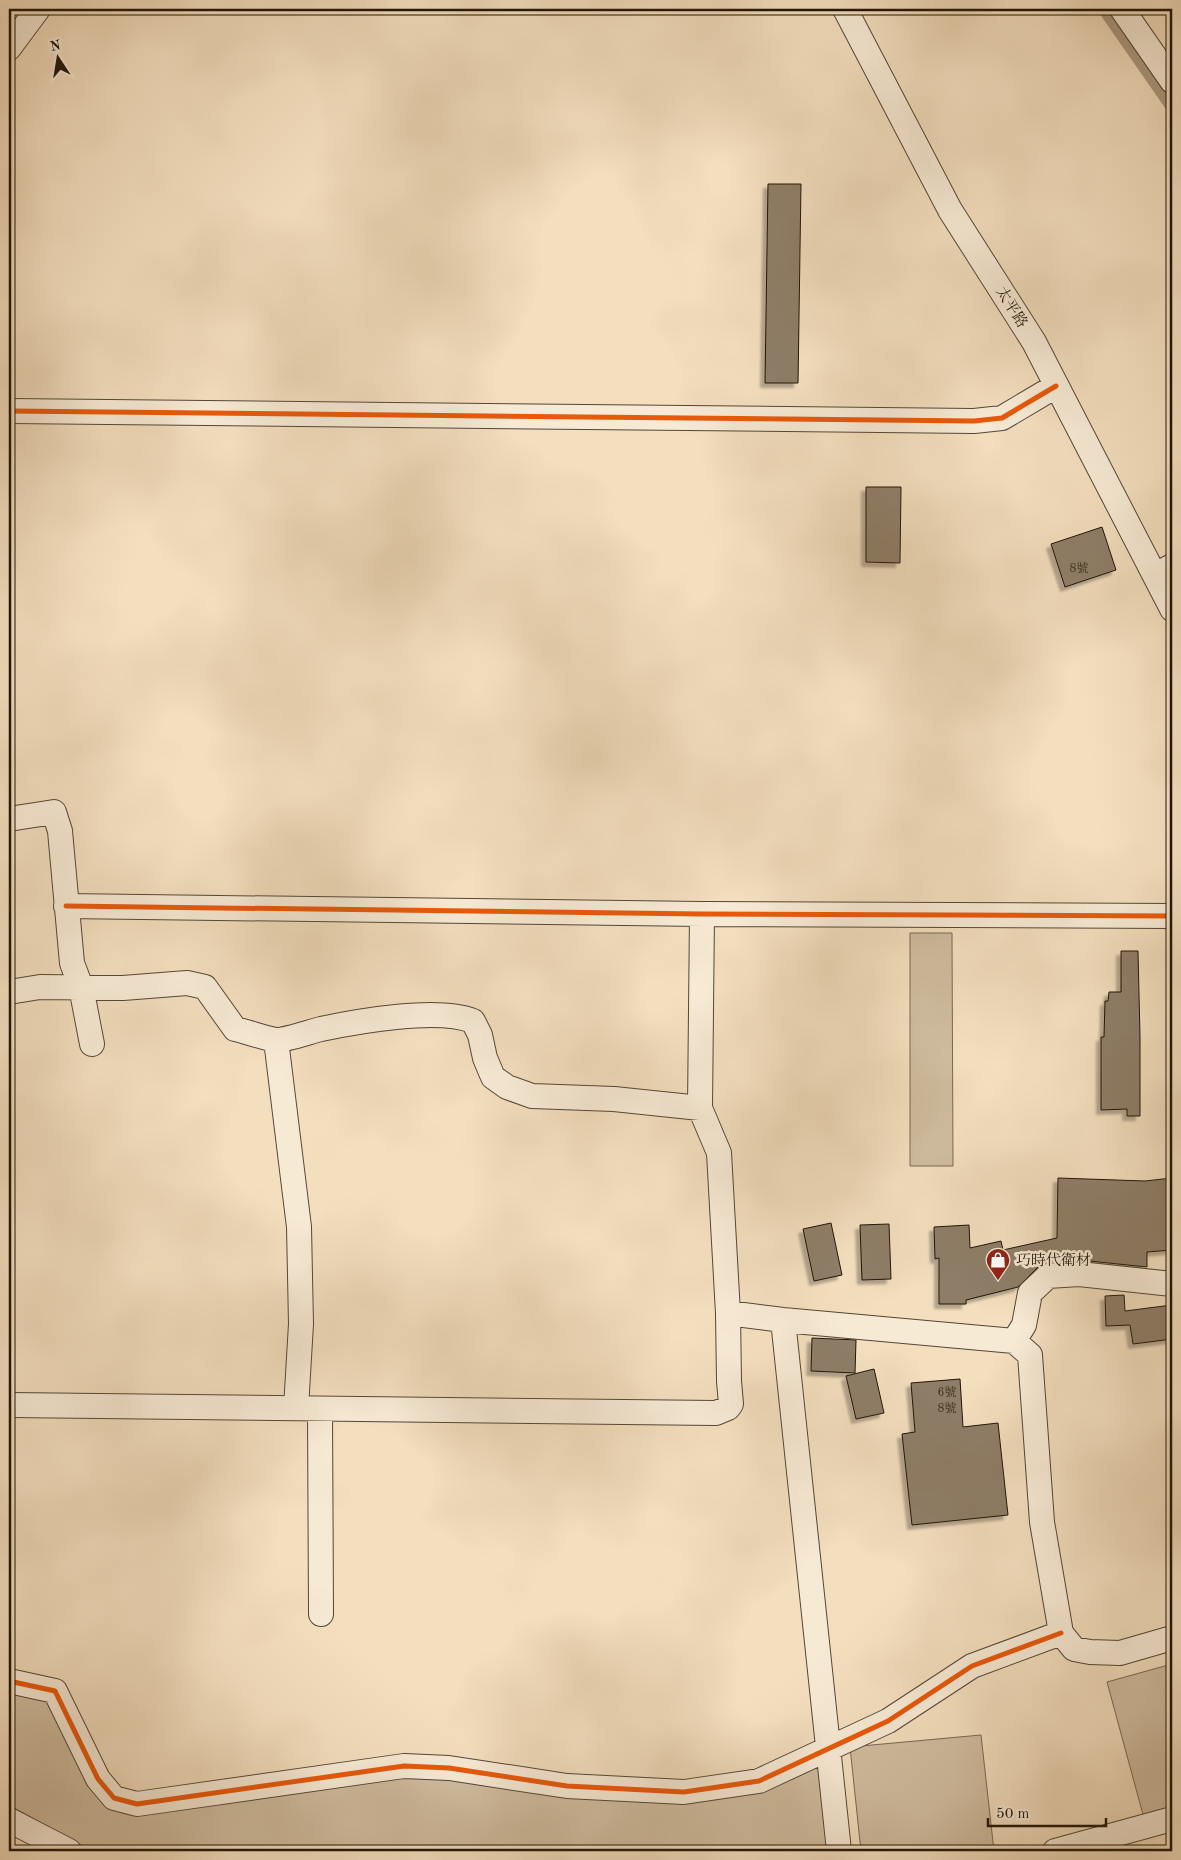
<svg xmlns="http://www.w3.org/2000/svg" width="1181" height="1860" viewBox="0 0 1181 1860" font-family="'Old Standard TT','Noto Serif TC',serif">
<style>
.green{fill:#cfbc9f;stroke:#786854}
.lines{fill:none;stroke-linecap:round;stroke-linejoin:round}
.canal{stroke:#ab9a80;stroke-width:16}
.building{fill:#8e7e67;stroke:#201509;filter:url(#shadow)}
.minor-casing{stroke:#554736;stroke-width:26}
.minor{stroke:#f7ead5;stroke-width:24}
.cycleway-casing{stroke:#f7ead5;stroke-width:8}
.cycleway{stroke:#e8590c;stroke-width:5}
.labels{text-anchor:middle;stroke-width:5;stroke-linejoin:round;paint-order:stroke}
.number-label{font-size:12px;fill:#3c2f20}
.street-label{font-size:15px;fill:#201509;stroke:#f7ead5}
.poi-label{font-size:15px;fill:#201509;stroke:#f7ead5;text-anchor:start}
</style>
<defs>
<filter id="shadow"><feDropShadow dx="-4.5" dy="4.5" stdDeviation="1" flood-color="#0004"/></filter>
</defs>
<rect width="100%" height="100%" fill="#f3debe"/>
<filter id="stains"><feTurbulence type="fractalNoise" baseFrequency=".004" numOctaves="4"/><feColorMatrix values="0 0 0 0 .2 0 0 0 0 .09 0 0 0 0 .02 0 0 0 .5 -.17"/></filter>
<radialGradient id="worn" r=".72"><stop offset=".6" stop-color="#630" stop-opacity="0"/><stop offset="1" stop-color="#630" stop-opacity=".3"/></radialGradient>
<path class="green" d="M910,933H952L953,1166H910Z
M1172,1664V1815L1145,1822L1107,1682Z
M9,1677L57,1682L122,1804L373,1761L584,1784H736L826,1752L832,1851H92L9,1805Z
M981,1735L994,1851H861L850,1747Z"/>
<g class="lines">
<path class="canal" d="M1106,9L1172,104"/>
</g>
<path class="building" d="M768,184H801L798,383H765Z
M866,487H901L900,563L866,562Z
M1102,527L1116,570L1065,587L1051,544Z
M1121,951H1138L1140,1037V1116H1127V1109L1101,1110V1037H1104L1105,1001H1108L1109,992H1121Z
M1058,1178L1145,1181L1172,1178V1250L1147,1252V1267L1080,1260L1047,1262L1039,1266L1018,1287L966,1300V1304H939V1258L935,1259L934,1227L969,1225L970,1248L1001,1241L1003,1250L1057,1238Z
M831,1223L842,1275L814,1281L803,1229Z
M889,1224L891,1279L862,1280L860,1225Z
M1124,1295L1125,1311L1172,1305V1339L1133,1344L1130,1325L1106,1326L1105,1296Z
M812,1338L856,1340L855,1373L811,1371Z
M874,1369L884,1413L856,1419L846,1376Z
M960,1379L963,1427L998,1423L1008,1515L912,1525L902,1434L915,1432L911,1383Z"/>
<g class="lines">
<g class="minor-casing">
<path id="minor" d="M845,9L950,210L1034,342L1172,609
M1122,9L1172,81
M9,48L38,9
M9,411L974,421L1002,418L1056,386
M1155,575L1172,566
M9,819L54,812L60,831L72,963L81,987L92,1044
M66,906L702,914L1172,916
M702,914L700,1108L719,1153L728,1313L783,1320L1014,1341L1024,1325L1030,1293L1048,1276L1079,1274L1172,1284
M9,992L40,987L123,988L187,983L205,987L235,1029C245,1031 267,1039 276,1040C286,1040 309,1032 321,1029C359,1021 438,1007 473,1021L480,1035L485,1058L493,1077L507,1087L532,1096L614,1099L700,1108
M276,1040L299,1227L301,1324L296,1408
M783,1320L839,1851
M1014,1341L1030,1355L1042,1522L1061,1633L1074,1649L1090,1652L1120,1653L1172,1638
M9,1405L716,1413L728,1408L731,1404L729,1381L728,1313
M320,1409L321,1614
M9,1681L55,1691L98,1779L114,1798L137,1804L404,1766L449,1768L567,1786L684,1792L759,1781L888,1721L972,1666L1061,1633
M9,1820L69,1851
M1055,1851L1172,1819"/>
</g>
<use href="#minor" class="minor"/>
<g class="cycleway-casing">
<path id="cycleway" d="M9,411L974,421L1002,418L1056,386
M66,906L702,914L1172,916
M9,1681L55,1691L98,1779L114,1798L137,1804L404,1766L449,1768L567,1786L684,1792L759,1781L888,1721L972,1666L1061,1633"/>
</g>
<use href="#cycleway" class="cycleway"/>
</g>
<defs>
<g id="shop-pin" transform="scale(1.25)"><path d="M0 17L-7.5 6A9.5 9.5 0 1 1 7.5 6Z" fill="#8f2418" stroke="#f7ead5"/><path d="M-5-2.5h2.3a2.7 3.5 0 0 1 5.4 0H5L5.5 6h-11ZM-1.5-2.5h3a1.5 2.3 0 0 0-3 0Z" fill="#fff"/></g>
</defs>
<g fill-rule="evenodd">
<use href="#shop-pin" x="998" y="1260"/>
</g>
<g class="labels">
<g class="number-label">
<text x="1079" y="572">8號</text>
<text x="947" y="1396">6號</text>
<text x="947" y="1412">8號</text>
</g>
<g class="street-label">
<text transform="translate(1012 307) rotate(58)" y="5">太平路</text>
</g>
<g class="poi-label">
<text x="1016" y="1265">巧時代衛材</text>
</g>
</g>
<rect width="1181" height="1860" fill="none" stroke="#f3debe" stroke-width="30"/>
<rect x="10" y="10" width="1161" height="1840" fill="none" stroke="#201509" stroke-width="2.5"/>
<rect x="15" y="15" width="1151" height="1830" fill="none" stroke="#201509"/>
<g transform="translate(58 58) rotate(348)" stroke="#f7ead5" stroke-width="4" paint-order="stroke">
<path d="M0-4L9 19L0 12L-9 19Z" fill="#201509"/>
<text y="-8" font-size="14" font-weight="bold" text-anchor="middle" fill="#201509">N</text>
</g>
<path d="M988 1818v8h118v-8" fill="none" stroke="#201509" stroke-width="2.5"/>
<text x="996" y="1818" font-size="15" fill="#201509" stroke="#f7ead5" stroke-width="4" paint-order="stroke">50 m</text>
<rect width="100%" height="100%" filter="url(#stains)"/>
<rect width="100%" height="100%" fill="url(#worn)"/>
</svg>
